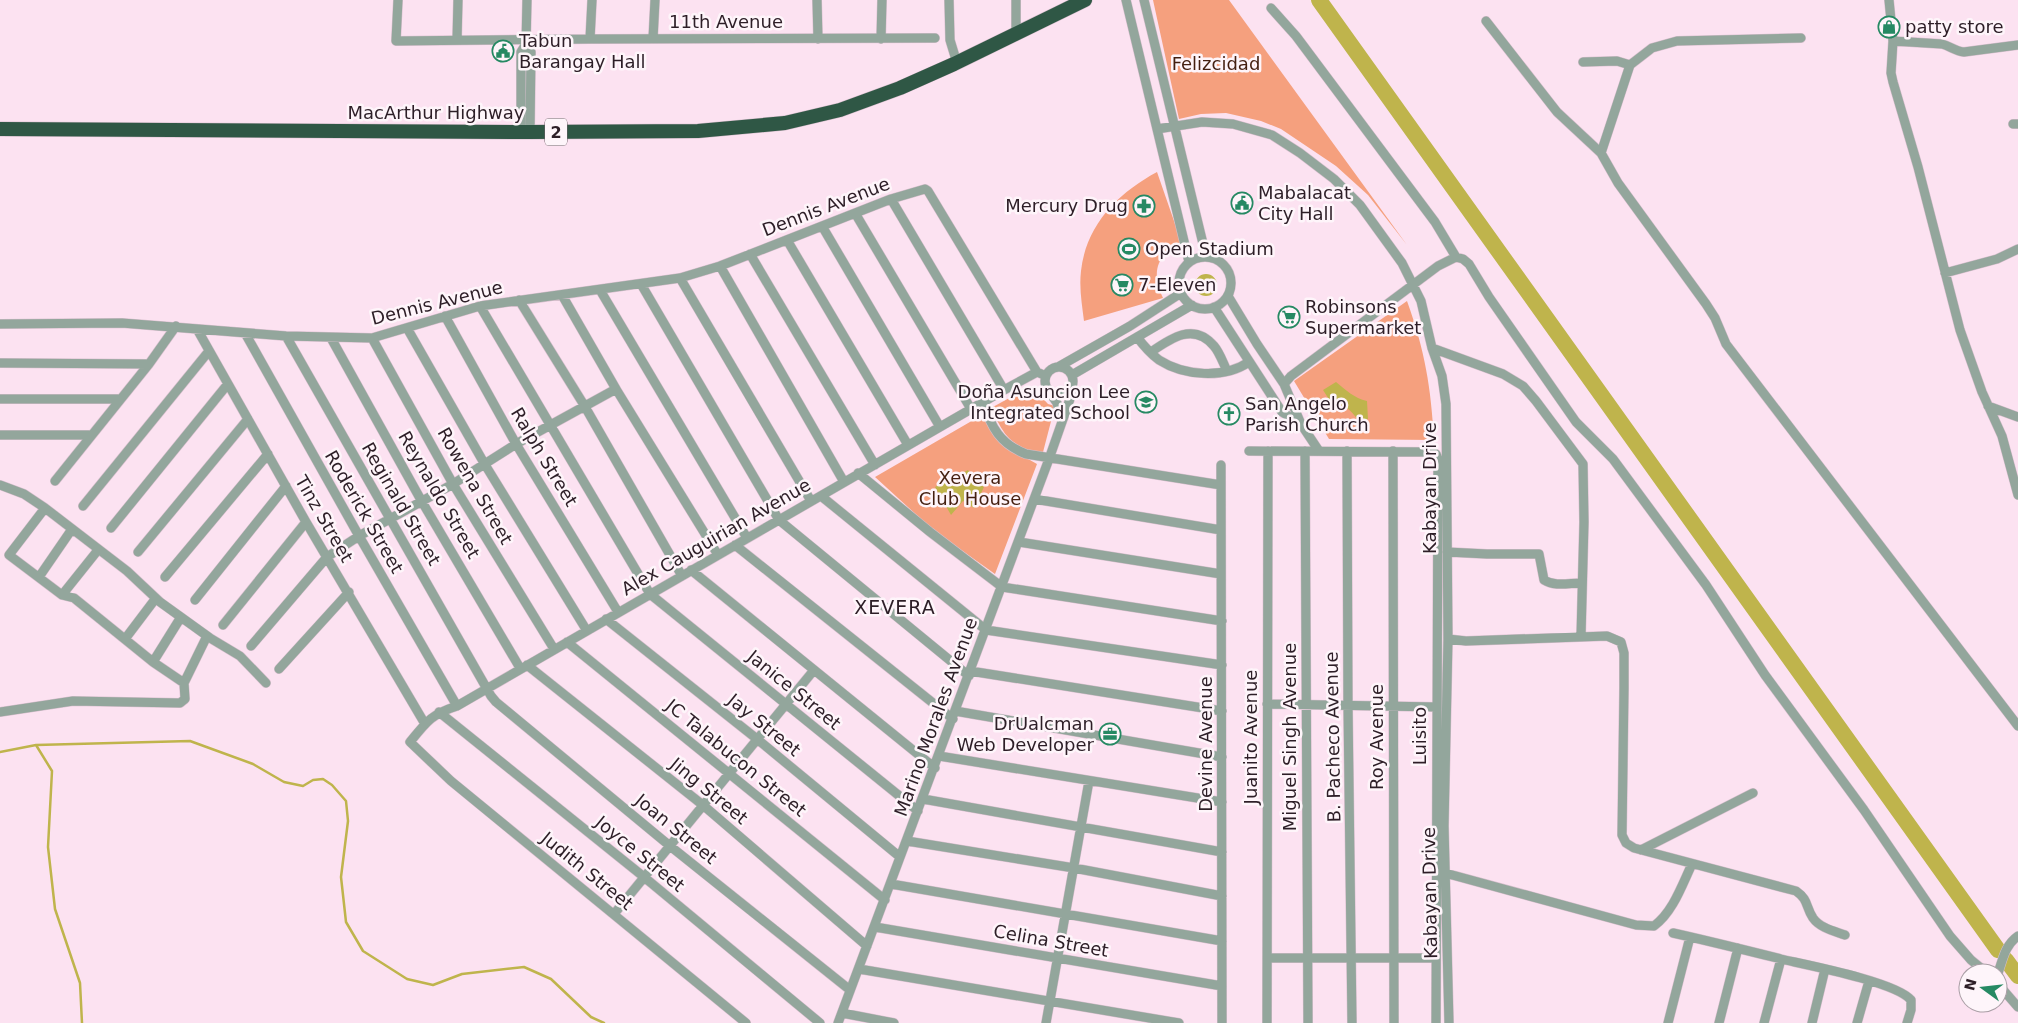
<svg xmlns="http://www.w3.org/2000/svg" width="2018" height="1023" viewBox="0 0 2018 1023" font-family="'DejaVu Sans',sans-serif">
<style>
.green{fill:#f5a07e}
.water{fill:#bfb44c}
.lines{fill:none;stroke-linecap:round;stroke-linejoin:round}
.stream{stroke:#bfb44c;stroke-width:2.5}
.river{stroke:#bfb44c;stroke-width:16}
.minor-casing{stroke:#d7bfcd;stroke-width:10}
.highway-casing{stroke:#d7bfcd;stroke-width:15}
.minor{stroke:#93a69c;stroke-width:9}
.highway{stroke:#2f5745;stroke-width:14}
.labels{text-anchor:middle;stroke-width:5;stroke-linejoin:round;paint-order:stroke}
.shield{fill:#fef5fa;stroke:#6c5e66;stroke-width:1}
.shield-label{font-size:16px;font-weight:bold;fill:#2d1e27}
.street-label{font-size:18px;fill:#2d1e27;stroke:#fef5fa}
.poi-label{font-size:18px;fill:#2d1e27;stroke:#fef5fa;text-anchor:start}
.park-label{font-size:18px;fill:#441f10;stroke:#fef5fa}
.neighbourhood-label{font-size:19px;letter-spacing:1px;fill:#2d1e27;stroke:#fef5fa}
</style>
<rect width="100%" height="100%" fill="#fce2f1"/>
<path class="green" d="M1153,0H1229L1407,245L1368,195L1336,166L1281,129L1261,121L1226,113L1201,114L1179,119Z
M1157,172L1182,244C1156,253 1151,274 1163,298L1084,321C1082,305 1079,288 1081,271C1086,225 1118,193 1157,172Z
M1407,301C1425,351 1431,387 1434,440L1329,439L1294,381Z
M1031,386L1048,404L1055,406L1042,456C1010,443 1006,440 991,408Z
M982,415L1001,444L1037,464L995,574L933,530L875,477Z"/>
<path class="water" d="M1195 285a11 11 0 1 1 22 0a11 11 0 1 1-22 0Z
M1336,382C1346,390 1354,398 1367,401L1368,419L1358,420C1350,409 1345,405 1332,404L1323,390Z
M968,470L975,480L984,487L974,508L963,501L951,515L935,487Z"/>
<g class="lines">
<path class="stream" d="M36,745L52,771L48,847L55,909L80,983L82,1023
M0,752L36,745L190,741L253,764L284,782L303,786L313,780L323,779L332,785L346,801L348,821L341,877L346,922L363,951L407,979L433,985L462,974L524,967L551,979L591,1017L604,1023"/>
<path class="river" d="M1319,0L1998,950
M2006,960L2018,976"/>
<g class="minor-casing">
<path id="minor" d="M398,0L396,41L590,39L935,38
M817,0L818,39
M949,0L950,40L957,63
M1016,0V34
M1126,0L1189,262
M1144,0L1206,256
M1889,0L1893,41L1891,73L1893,82L1918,167L1960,330L1982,392L2002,436L2018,495
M1271,8L1296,36L1435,222L1456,257
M1486,21L1557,112L1601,153L1618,183L1706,304L1715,318L1726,344L2018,726
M590,39L592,0
M653,39L655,0
M881,39L882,0
M457,40L458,0
M1893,41L1942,44C1950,46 1955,51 1964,52L2018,45
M526,44L531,52L530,132
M1583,62L1617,61L1630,65
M2013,124H2018
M1157,129L1202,122L1233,124L1272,135L1300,153L1334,179L1360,205L1402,263L1421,301L1432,348L1442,376L1446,404L1448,639L1444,826L1449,1023
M521,132V52L526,44L527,0
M1601,153L1630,65L1652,48L1677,41L1801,38
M891,199L1004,390
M855,213L971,409
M822,226L940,427
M787,240L908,445
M750,254L875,465
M1179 283a26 26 0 1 1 52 0a26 26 0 1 1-52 0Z
M720,266L844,482
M1945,273L1997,259L2018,249
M680,278L811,501
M641,284L779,520L969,676
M600,290L747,538
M562,295L616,389L718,555
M1228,296L1257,344L1284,384L1301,424L1319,451
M519,300L584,405L682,576
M480,306L650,594L918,811
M1214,307L1282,412L1301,424
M445,316L516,444L618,612
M0,324L122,323L286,336L372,338L480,306L680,278L720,266L891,199L925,189L928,191L1037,372
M407,328L484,463L587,631
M197,329L306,522L425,724
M245,333L359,536L457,706
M286,336L491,696L496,702L670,846L850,990
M1137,337C1143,345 1151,354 1159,360C1184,376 1224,379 1249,362
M331,338L421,500L520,668
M372,338L453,484L554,649
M1432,348L1503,374L1523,386L1536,401L1583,464L1584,522L1581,636
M1151,352C1171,338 1194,322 1214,346C1220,353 1223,363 1227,371
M0,363L149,364
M1045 381a14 14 0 1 1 28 0a14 14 0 1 1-28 0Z
M1058,367L1130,326L1181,293
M1072,375L1192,305
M1284,384L1291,376L1438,266L1456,257L1463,259L1469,264L1489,297L1576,422L1613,459L1706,585L1765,675L1864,810L1950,936L1971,960L1987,973
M1050,393L1057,403L1062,422
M0,399H120
M983,402C991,427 1000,444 1026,454L1221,485
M1988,406L2018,417
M0,435H90
M1249,451L1432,452L1436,454L1438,459L1436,1023
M1305,451L1308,1023
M1347,451L1348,706L1352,1023
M1393,451L1394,1023
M1221,465L1222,1023
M858,473L930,532L1002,587L1222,621
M55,481L149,364L176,326
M0,485L24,494L45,508L127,571L160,602L210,638L240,656L266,683
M821,496L986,630L1222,665
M1034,499L1221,530
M83,506L209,351
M45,508L9,555L62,595L74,598L153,662L184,683L207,636
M111,528L227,385
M1019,542L1221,574
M735,545L953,719
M138,552L248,419
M1447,552L1487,554H1539L1544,580C1555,587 1569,583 1582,583
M691,570L935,768
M39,577L72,529
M165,577L268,454
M62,595L98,550
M195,600L286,486
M606,619L757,739L900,857
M223,625L306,522
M125,639L156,598
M1448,639L1466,641L1607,636L1621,642L1624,653V688L1622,835L1626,843L1634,848L1796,891C1809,900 1805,906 1813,918C1820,928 1834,931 1845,935
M567,642L885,900
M251,646L327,557L359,536L453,484L516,444L616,389
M153,662L181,617
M527,665L704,806L867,946
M279,669L349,592
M970,671L1222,711
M1267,704L1437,707
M955,711L1222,757
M0,712L73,701L180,703L185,699L184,683
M439,712L644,877L820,1023
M939,756L1222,802
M923,799L1222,852
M907,841L1074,868L1222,896
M1641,850L1753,793
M1445,873L1636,925L1654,926C1673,912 1682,885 1692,864
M891,884L1222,941
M614,914L814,670
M875,927L1222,986
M1673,933C1709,941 1745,950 1781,959C1807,965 1896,982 1911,1000V1010L1907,1023
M1267,958H1436
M859,969L1179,1023
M1998,973C2003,959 2005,945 2018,936
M1998,984L2018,1007
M842,1013L894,1023
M746,1023L451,781L410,742C427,721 432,714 457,706L1004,390L1037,372L1046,376
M838,1023L1049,459L1070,399L1071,389
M1046,1023L1089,781
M1267,1023L1268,451
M1668,1023L1690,937
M1719,1023L1738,948
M1764,1023L1781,959
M1812,1023L1825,969
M1857,1023L1869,981"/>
</g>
<g class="highway-casing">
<path id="highway" d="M0,129L530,132L698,131L785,123L840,110L900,88L954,64L1085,0"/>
</g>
<use href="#minor" class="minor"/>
<use href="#highway" class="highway"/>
</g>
<defs>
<g id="shop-ring" transform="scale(1.125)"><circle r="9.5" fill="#fef5fa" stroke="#268963" stroke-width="1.5"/><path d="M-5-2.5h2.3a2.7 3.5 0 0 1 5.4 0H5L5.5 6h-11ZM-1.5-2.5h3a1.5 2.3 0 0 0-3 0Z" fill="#268963"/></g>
<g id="civic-ring" transform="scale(1.125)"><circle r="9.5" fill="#fef5fa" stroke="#268963" stroke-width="1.5"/><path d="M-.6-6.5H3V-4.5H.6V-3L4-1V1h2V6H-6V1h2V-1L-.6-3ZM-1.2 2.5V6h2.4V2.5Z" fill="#268963"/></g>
<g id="pharmacy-ring" transform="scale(1.125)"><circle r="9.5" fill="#fef5fa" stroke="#268963" stroke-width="1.5"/><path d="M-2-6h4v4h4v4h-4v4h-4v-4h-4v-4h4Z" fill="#268963"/></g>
<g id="stadium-ring" transform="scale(1.125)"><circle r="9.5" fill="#fef5fa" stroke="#268963" stroke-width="1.5"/><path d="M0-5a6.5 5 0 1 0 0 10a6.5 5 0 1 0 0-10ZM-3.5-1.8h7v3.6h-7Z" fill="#268963"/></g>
<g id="supermarket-ring" transform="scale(1.125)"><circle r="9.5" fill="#fef5fa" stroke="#268963" stroke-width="1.5"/><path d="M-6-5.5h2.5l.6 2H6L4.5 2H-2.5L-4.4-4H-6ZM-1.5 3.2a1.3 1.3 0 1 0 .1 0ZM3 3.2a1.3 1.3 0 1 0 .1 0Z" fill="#268963"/></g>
<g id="school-ring" transform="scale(1.125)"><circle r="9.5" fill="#fef5fa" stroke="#268963" stroke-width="1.5"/><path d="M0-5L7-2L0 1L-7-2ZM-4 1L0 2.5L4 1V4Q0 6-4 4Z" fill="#268963"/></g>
<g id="church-ring" transform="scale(1.125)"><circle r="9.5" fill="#fef5fa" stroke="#268963" stroke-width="1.5"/><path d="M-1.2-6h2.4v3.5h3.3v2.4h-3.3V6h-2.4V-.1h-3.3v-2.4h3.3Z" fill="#268963"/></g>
<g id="office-ring" transform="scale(1.125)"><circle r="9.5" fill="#fef5fa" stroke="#268963" stroke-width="1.5"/><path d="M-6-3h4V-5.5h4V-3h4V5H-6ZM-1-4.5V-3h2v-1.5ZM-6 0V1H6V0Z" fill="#268963"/></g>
</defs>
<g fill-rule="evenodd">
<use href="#shop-ring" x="1889" y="27"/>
<use href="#civic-ring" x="503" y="51"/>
<use href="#civic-ring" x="1242" y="203"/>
<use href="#pharmacy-ring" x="1144" y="206"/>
<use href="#stadium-ring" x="1129" y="249"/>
<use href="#supermarket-ring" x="1122" y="285"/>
<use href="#supermarket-ring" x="1289" y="317"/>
<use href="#school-ring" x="1146" y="402"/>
<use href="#church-ring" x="1229" y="414"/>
<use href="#office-ring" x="1110" y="734"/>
</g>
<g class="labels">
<rect class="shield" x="545" y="118.5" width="22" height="27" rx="4"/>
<g class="shield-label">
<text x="556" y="138">2</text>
</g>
<g class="street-label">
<text x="726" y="28">11th Avenue</text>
<text x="436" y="119">MacArthur Highway</text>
<text transform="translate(826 207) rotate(-21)" y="6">Dennis Avenue</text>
<text transform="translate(437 303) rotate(-14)" y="6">Dennis Avenue</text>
<text transform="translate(544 457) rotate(59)" y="6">Ralph Street</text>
<text transform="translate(475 486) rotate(60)" y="6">Rowena Street</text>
<text transform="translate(1430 488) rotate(-90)" y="6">Kabayan Drive</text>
<text transform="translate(439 495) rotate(60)" y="6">Reynaldo Street</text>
<text transform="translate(401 504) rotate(60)" y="6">Reginald Street</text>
<text transform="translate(364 512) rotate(60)" y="6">Roderick Street</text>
<text transform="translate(324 519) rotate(60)" y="6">Tinz Street</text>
<text transform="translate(716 537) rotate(-30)" y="6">Alex Cauguirian Avenue</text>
<text transform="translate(794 690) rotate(39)" y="6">Janice Street</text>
<text transform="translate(936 717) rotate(-70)" y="6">Marino Morales Avenue</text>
<text transform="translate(764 725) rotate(39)" y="6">Jay Street</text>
<text transform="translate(1420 736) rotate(-90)" y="6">Luisito</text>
<text transform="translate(1251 737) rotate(-90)" y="6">Juanito Avenue</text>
<text transform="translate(1290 737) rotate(-90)" y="6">Miguel Singh Avenue</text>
<text transform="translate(1333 737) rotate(-91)" y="6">B. Pacheco Avenue</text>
<text transform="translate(1377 737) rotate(-90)" y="6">Roy Avenue</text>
<text transform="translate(1206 744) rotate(-90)" y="6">Devine Avenue</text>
<text transform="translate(736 758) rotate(39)" y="6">JC Talabucon Street</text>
<text transform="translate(709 791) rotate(39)" y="6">Jing Street</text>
<text transform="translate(676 829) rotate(39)" y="6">Joan Street</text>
<text transform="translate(640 854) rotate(39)" y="6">Joyce Street</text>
<text transform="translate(587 871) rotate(39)" y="6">Judith Street</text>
<text transform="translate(1430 893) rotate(-91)" y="6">Kabayan Drive</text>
<text transform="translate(1051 941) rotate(10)" y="6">Celina Street</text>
</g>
<g class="poi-label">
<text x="1905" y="33">patty store</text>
<text x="519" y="47">Tabun<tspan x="519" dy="21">Barangay Hall</tspan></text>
<text x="1258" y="199">Mabalacat<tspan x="1258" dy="21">City Hall</tspan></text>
<text x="1128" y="212" text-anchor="end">Mercury Drug</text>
<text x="1145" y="255">Open Stadium</text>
<text x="1138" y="291">7-Eleven</text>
<text x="1305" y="313">Robinsons<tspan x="1305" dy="21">Supermarket</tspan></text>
<text x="1130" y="398" text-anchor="end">Doña Asuncion Lee<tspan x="1130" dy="21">Integrated School</tspan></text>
<text x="1245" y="410">San Angelo<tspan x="1245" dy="21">Parish Church</tspan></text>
<text x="1094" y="730" text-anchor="end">DrUalcman<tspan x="1094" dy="21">Web Developer</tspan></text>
</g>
<g class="park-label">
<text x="1216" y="70">Felizcidad</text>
<text x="970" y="484">Xevera<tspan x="970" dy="21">Club House</tspan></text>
</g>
<g class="neighbourhood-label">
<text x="895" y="614">XEVERA</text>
</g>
</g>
<g transform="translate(1983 988) rotate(285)"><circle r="24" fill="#fef5fa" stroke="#aa9fa6"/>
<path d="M0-4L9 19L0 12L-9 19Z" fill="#268963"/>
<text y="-8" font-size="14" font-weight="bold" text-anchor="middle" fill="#2d1e27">N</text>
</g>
</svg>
